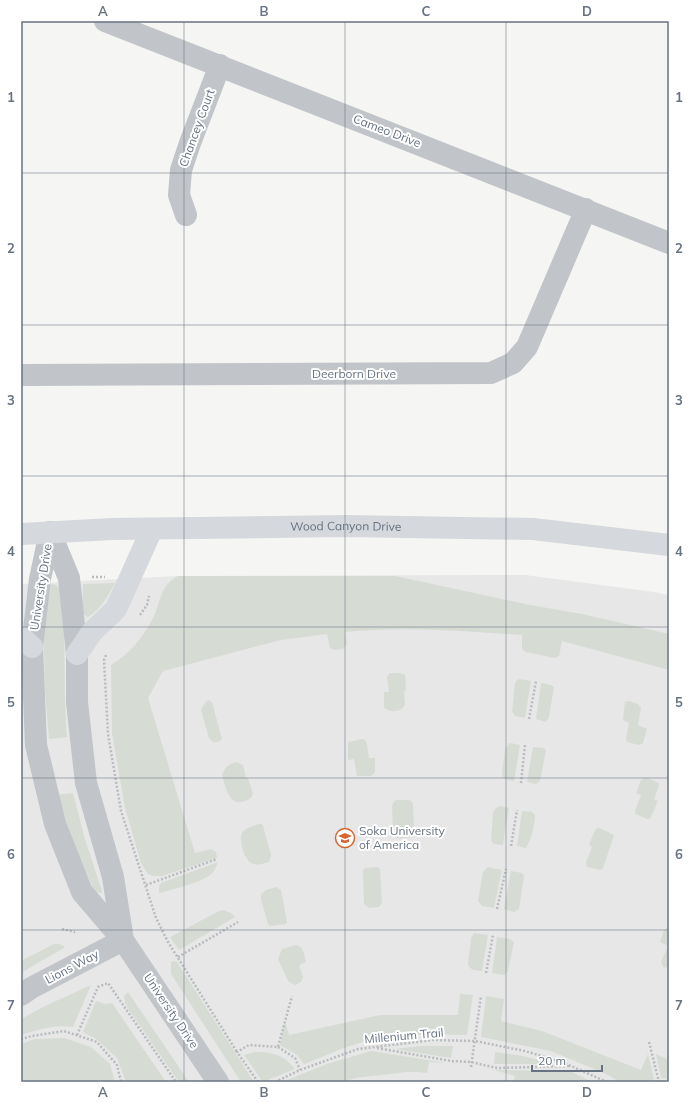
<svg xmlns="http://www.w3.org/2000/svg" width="690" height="1103" viewBox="0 0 690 1103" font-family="Mulish,sans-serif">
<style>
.built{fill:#e6e7e6}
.green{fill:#d6dcd4}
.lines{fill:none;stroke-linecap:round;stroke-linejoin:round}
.path{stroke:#b9bbbe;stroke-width:2.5;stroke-dasharray:2 2;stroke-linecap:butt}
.minor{stroke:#c1c4c8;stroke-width:22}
.major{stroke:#d5d8dc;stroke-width:22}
.grid{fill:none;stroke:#677381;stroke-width:1;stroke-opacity:0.55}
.labels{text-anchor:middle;stroke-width:4;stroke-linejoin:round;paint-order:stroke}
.street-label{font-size:12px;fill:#677381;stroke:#fff}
.poi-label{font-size:12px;fill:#677381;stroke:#fff;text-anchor:start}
.neatline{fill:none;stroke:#677381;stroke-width:1.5}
.grid-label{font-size:13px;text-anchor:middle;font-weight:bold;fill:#677381}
</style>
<rect width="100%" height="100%" fill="#f5f6f3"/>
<path class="built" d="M525,575L654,592L669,595V1082H21V584L178,576Z"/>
<path class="green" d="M178,576H395L530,605L582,614L669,634V670L562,641L559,656L554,658L526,652L522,649V635C463,631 404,626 345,632L347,644L343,649L334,650L330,648L327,634L281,640L163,671L148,698L195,853L211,849L216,852L217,858L162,876H153L148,874L141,863L125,808L112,733L111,665C130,653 141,640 152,620C162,602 158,587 178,576Z
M115,583C108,596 100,610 88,617L82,613L83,584Z
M54,584C57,586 59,587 61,590C65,604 64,621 64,636C65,670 64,703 67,737L49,739L45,690L43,622L49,585Z
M390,673H400L405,675L406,691H404L405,704L403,708C397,712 389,713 384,707V692H389L387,677Z
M520,679L531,681L525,718L515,716L512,711L515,683L517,680Z
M541,683L551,685L554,687L549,717L546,722L536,719Z
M208,700L212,702L222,739L219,742H213L209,738L201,710L205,703Z
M629,701L638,704L641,708L638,725L647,729L643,743L639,745L627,742L626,738L629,723L623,720L625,702Z
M362,739L365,740L367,744L369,758H375V772L371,776H357L354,759L348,760V742Z
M510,743L520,745L514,781L505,779L503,777L502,774L505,749Z
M533,747L544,748L546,750L540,781L536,784L527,782Z
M236,762L243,765L246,778H248L253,794L251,798C230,811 227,791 222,776C224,768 228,764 236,762Z
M646,777L658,783L659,786L654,799L658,801L650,819H647L636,814L635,811L641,795L636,793L641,780Z
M73,793L84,836L102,891L101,893L95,892L71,839L55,795Z
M397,800H409L413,803L414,833L411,837C405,838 398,840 393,836L392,806L394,801Z
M499,806L509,808L503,845L494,844L491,841L493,813L495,809Z
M522,811L532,812L535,815C535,825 531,839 526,848L517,846Z
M259,824H262L263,826L271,855L269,862C265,863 258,866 254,864C245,863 238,840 242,833C245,828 253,826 259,824Z
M597,828H600L614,835L603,868L601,870L587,867L586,862L592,847L589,845L594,832Z
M218,862C216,868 214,872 210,875C200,883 171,890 159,893V886L161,883Z
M378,867L380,869L382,903L379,907L369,908L364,904L363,870L366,868Z
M488,867L502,870L494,908L482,906L478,901L483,872Z
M511,871L522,873L524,876L519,909L514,912L504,909Z
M276,887L281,890L287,922L286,924L270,926L268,924L261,899V894L266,890Z
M223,910L231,913L235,917L179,950L170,937L219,911Z
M669,927V968H668L663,967L661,962L668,946L660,942L664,930Z
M474,933L488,935L482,971C476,970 471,971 468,965L471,938Z
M497,937L510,939L514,942L508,971L505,975L492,973Z
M54,944H59L65,947L21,973V961Z
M296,945C304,946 304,955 306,962L299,965L303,977L301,982L295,985L288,981L278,959L282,949Z
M174,961L177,962L254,1082H241L171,974V962Z
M91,985L73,1027C56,1024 37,1030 21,1035V1019L45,1006Z
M128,992L189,1082H179L131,1013L125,1003L124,996Z
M460,994L473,995L467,1035C429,1034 389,1033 353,1045C337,1050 320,1058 304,1064L297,1055L280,1045L285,1021L289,1035L380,1015H458Z
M486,996L504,999L501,1021L542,1031L641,1070L648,1054L654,1079L650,1082H620L606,1074L551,1051L481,1037Z
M96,1001L105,1004L112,1003L166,1082H126L117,1058L96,1039L83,1032Z
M64,1038L91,1047L110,1064L115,1082H21V1044L35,1039Z
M421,1046H453L451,1058L395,1049Z
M371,1051L447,1063L429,1062L427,1073L417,1072H407L356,1078L341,1082H282L327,1064Z
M255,1052C271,1051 286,1056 295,1069L263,1082L244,1055Z
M495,1052L523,1056L554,1064H494Z
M656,1054L669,1060V1079L661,1078Z
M494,1070L570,1071L592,1082H513L515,1076Z"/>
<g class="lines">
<path class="path" d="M92,577H105
M140,615L147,605L149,596
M106,655L104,660L108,734L121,811L156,918L168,942L237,1052
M529,719L536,681
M521,783L525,745
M511,846L517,810
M146,885L217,859
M497,909L506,869
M62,929L75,932
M178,957L238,922
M486,973L493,935
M77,1035L98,987L108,983L176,1082
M21,1039L32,1036L64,1031L97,1042L117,1065L121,1082
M649,1042L659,1082
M278,1047L295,1058L300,1070
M377,1048L451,1061L471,1062L497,1068L571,1066
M471,1067L481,996
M258,1082L237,1052L249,1045L278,1047L292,996
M275,1082L300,1070L358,1049L433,1040L475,1041L525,1051L562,1062L607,1082
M658,1082H665"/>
<path class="minor" d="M105,21L669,243
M186,215L179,195L181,170L190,143L220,65
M21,375L491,373L513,363L527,347L586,209
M50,532L40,579L32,647L36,745L55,824L82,892L123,940L218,1082
M50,532L69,578L77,654V702L86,783L113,877L123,940
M21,995L31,988L123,940"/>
<g class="major">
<path id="s1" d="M21,534L112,529L346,526L533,529L669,545"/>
<path d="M21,637L32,647"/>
<path d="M77,654L92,632L116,609L152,529"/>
</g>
</g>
<path class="grid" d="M184,21V1082M345,21V1082M506,21V1082M21,173H669M21,325H669M21,476H669M21,627H669M21,778H669M21,930H669"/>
<defs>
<g id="university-ring" transform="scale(1)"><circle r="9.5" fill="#fff" stroke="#d56733" stroke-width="1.5"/><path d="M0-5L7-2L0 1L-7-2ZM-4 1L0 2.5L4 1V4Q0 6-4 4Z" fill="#d56733"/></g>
</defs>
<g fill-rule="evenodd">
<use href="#university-ring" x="345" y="838"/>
</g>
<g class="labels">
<g class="street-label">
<text transform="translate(197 128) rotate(-70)" y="4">Chancey Court</text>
<text transform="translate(387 131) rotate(21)" y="4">Cameo Drive</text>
<text x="354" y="378">Deerborn Drive</text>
<text dy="4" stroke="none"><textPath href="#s1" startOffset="325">Wood Canyon Drive</textPath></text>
<text transform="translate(41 587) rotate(-81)" y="4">University Drive</text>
<text transform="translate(72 967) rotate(-28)" y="4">Lions Way</text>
<text transform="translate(171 1011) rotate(56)" y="4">University Drive</text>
<text transform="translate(404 1036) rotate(-5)" y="4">Millenium Trail</text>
</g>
<g class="poi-label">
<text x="359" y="835">Soka University<tspan x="359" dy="14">of America</tspan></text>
</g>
</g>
<rect width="690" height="1103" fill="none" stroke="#ffffff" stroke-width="44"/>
<path d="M532 1065v6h70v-6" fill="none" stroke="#677381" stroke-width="2"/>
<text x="538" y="1065" font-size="12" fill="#677381" stroke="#ffffff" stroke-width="3" paint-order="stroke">20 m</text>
<rect x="22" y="22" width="646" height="1059" class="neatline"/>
<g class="grid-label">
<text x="103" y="16">A</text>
<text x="264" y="16">B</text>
<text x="426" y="16">C</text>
<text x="587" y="16">D</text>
<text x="11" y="102">1</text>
<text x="679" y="102">1</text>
<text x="11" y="253">2</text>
<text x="679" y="253">2</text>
<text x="11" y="405">3</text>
<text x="679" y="405">3</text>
<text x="11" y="556">4</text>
<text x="679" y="556">4</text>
<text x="11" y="707">5</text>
<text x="679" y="707">5</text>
<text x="11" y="859">6</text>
<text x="679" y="859">6</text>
<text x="11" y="1010">7</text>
<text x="679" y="1010">7</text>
<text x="103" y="1097">A</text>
<text x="264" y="1097">B</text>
<text x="426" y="1097">C</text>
<text x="587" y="1097">D</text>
</g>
</svg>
